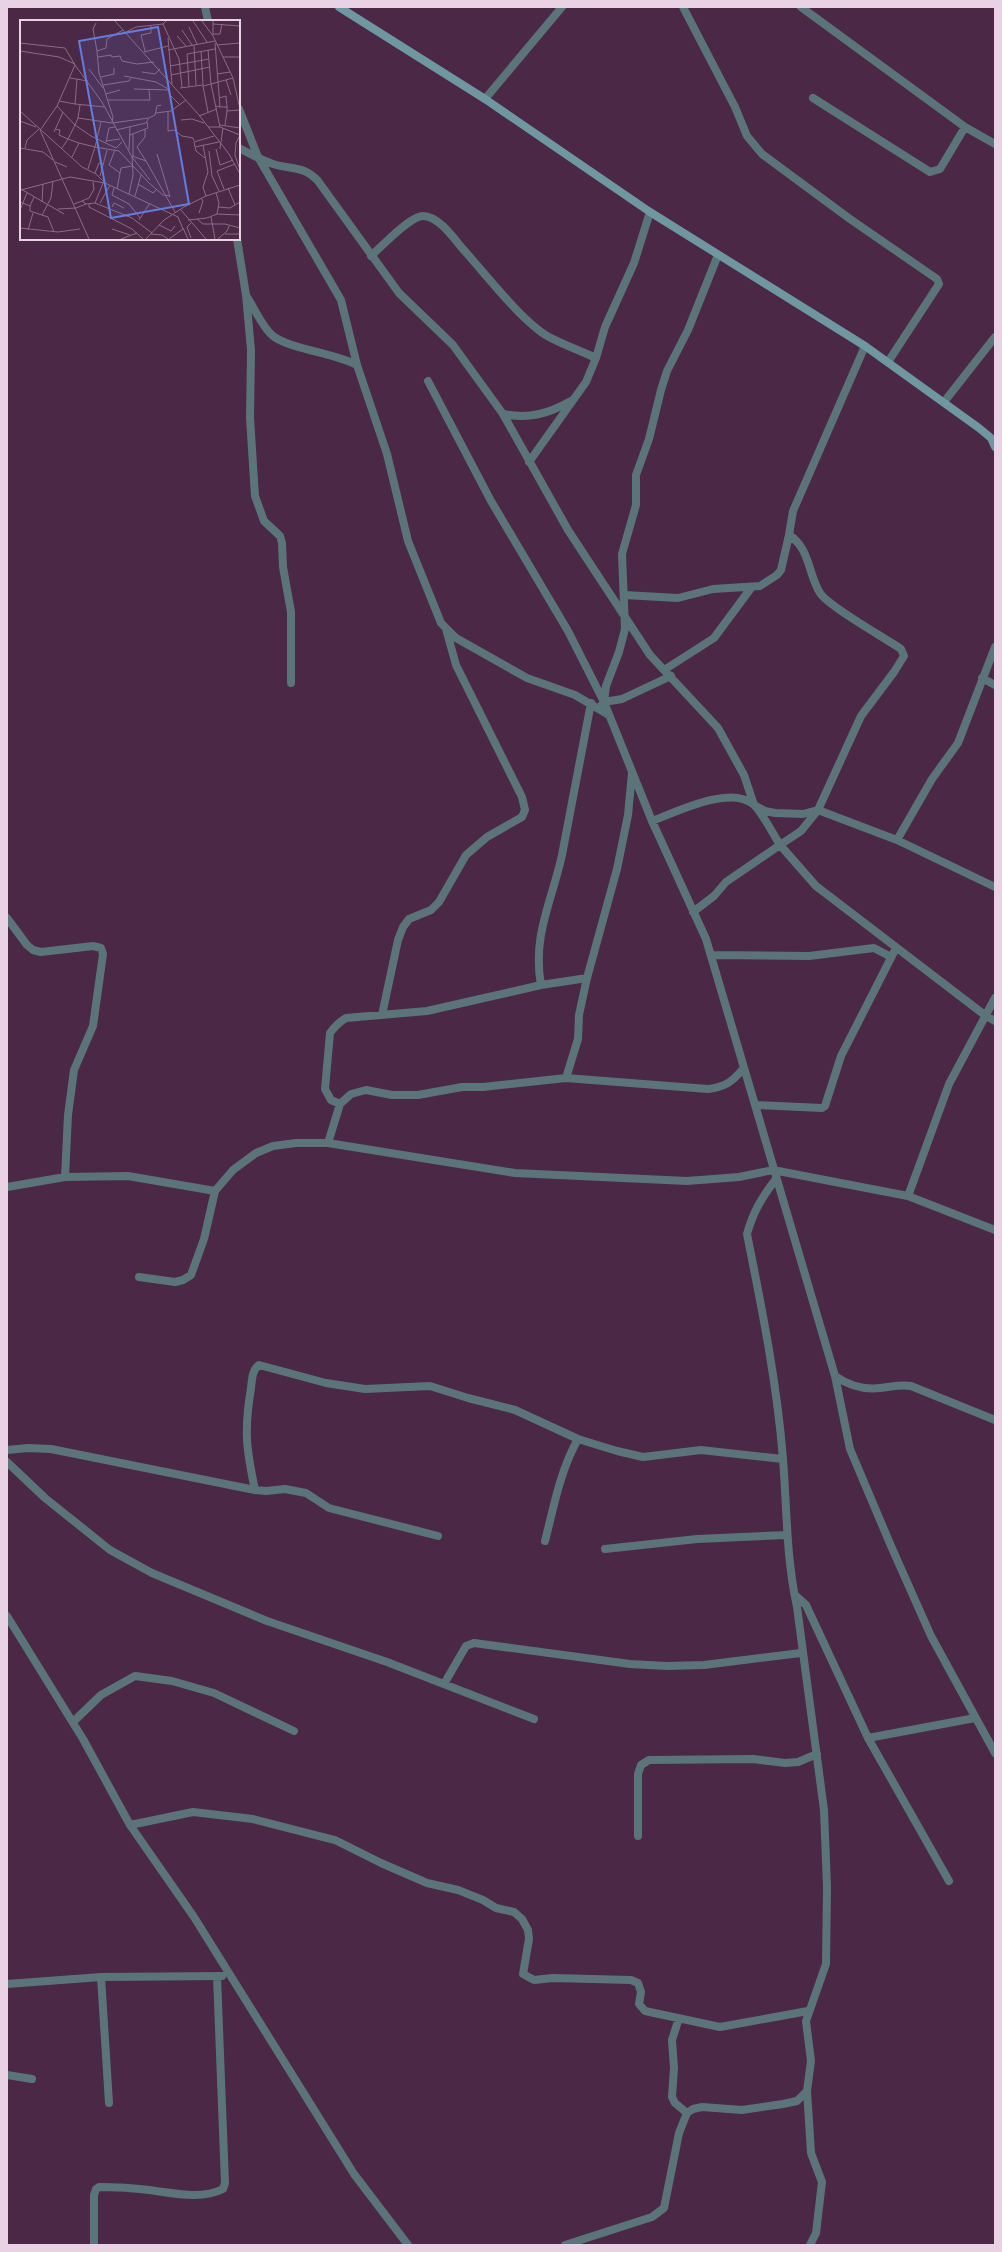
<svg xmlns="http://www.w3.org/2000/svg" width="1002" height="2252" viewBox="0 0 1002 2252" font-family="'Titillium Web',sans-serif">
<style>
.lines{fill:none;stroke-linecap:round;stroke-linejoin:round}
.street{stroke:#5b747a;stroke-width:8}
.secondary{stroke:#6e97a0;stroke-width:8}
.inset-road{fill:none;stroke:#8a6c84;stroke-width:1}
.view{fill:#647cdc;fill-opacity:0.15;stroke:#647cdc;stroke-width:2}
.inset-edge{fill:none;stroke:#e8d2e3;stroke-width:2}
</style>
<rect width="100%" height="100%" fill="#4b2845"/>
<g class="lines">
<path class="street" d="M205,7L208,21
M683,7L735,107L747,136L762,154L850,219L937,279L939,284L888,362
M801,7L965,127L995,144
M813,98L930,172L940,169L965,127
M485,99L562,7
M239,109L258,157L341,300L357,365L387,454L408,541L441,623L456,638L527,678L575,695L609,715
M239,148C250,154 261,160 273,164C292,170 303,165 318,181L399,293L453,345L503,414L568,530L650,655L718,728L744,775L754,805L765,811L775,813L803,814L818,810L897,840L995,887
M237,239L246,295L251,350L250,418L255,496L264,521L280,536L282,543L283,567L291,612V683
M371,256C381,247 410,216 423,216C438,216 453,237 462,248C484,272 522,322 549,337C564,345 581,351 596,358
M247,297C255,309 262,327 273,336C290,349 334,353 357,365
M428,381L491,501L568,631L604,702L606,686L619,652L625,629L622,554L636,505V475L649,439L661,390L667,371L688,330L718,255
M944,402L995,337
M503,414C529,419 548,414 571,401
M529,462L586,382L596,358L605,327L634,263L650,212
M624,595L678,598L713,589L760,586L777,575L781,570L789,535
M664,670L714,638L751,588
M982,678L995,685
M604,702L652,821L706,939L835,1376L850,1449L891,1546L931,1636L995,1753
M601,706L604,702L622,699L671,676
M652,821C676,812 730,785 753,804C761,810 774,836 780,845L801,831L818,810L861,716L894,672L904,656L901,649C885,638 828,606 820,593C808,574 810,548 789,535L793,511L865,346
M897,840L932,779L958,743L995,647
M693,912L714,896L726,882L780,845L816,886L986,1016L995,1021
M7,918L27,945L33,950L41,952L93,946L101,948L103,954L93,1026L74,1070L68,1115L65,1177
M711,955L809,956L874,948L891,957
M541,985C532,936 552,901 562,855C572,805 581,754 591,703
M382,1015L398,940L403,927L409,919L431,910L439,902L466,855L487,837L522,817L525,810L522,797L456,665L446,629
M566,1078L578,1039L579,1015L587,978L617,869L628,815L632,773
M340,1104L331,1100L325,1089L330,1033C335,1026 339,1022 346,1018L427,1011L541,985L587,978
M756,1105L822,1108L825,1106L841,1056L896,948
M328,1143L340,1104L351,1094L366,1090L392,1095H418L462,1087H483L566,1078L708,1089C725,1087 732,1082 743,1069
M7,1187L65,1177L128,1176L215,1191
M908,1196L949,1084L995,998
M139,1277L175,1282L183,1280L191,1275L204,1239L215,1191L233,1170L256,1153L273,1146L296,1143H328L515,1173L687,1181L739,1177L773,1170L908,1196L995,1230
M835,1376C848,1385 863,1390 880,1388C891,1387 900,1384 911,1386L995,1420
M7,1450L28,1448L51,1449L255,1490L266,1491L285,1489L306,1493L329,1508L438,1536
M7,1462L45,1498L110,1550L152,1573L267,1621L387,1662L534,1719
M255,1490C246,1448 244,1430 251,1388C252,1380 252,1370 259,1365L326,1383L365,1389L430,1386L468,1398L515,1410L578,1439L617,1451L643,1457L701,1450L783,1459
M545,1541C554,1506 560,1471 578,1439
M605,1549L697,1539L786,1535
M795,1595L806,1605L868,1738L949,1881
M7,1616L83,1739L130,1825L194,1917L354,2174L408,2245
M444,1684L466,1646L474,1643L630,1664L667,1666L704,1665L801,1653
M73,1722L101,1695L135,1676L172,1681L214,1693L294,1731
M868,1738L975,1718
M130,1825L193,1812L253,1819L335,1840L381,1863L427,1883L458,1890L483,1900L496,1908L514,1912L522,1919L528,1930L529,1939L523,1974L534,1980L553,1978L631,1980L638,1983L641,1992L639,2004L645,2011L720,2027L808,2011
M638,1836V1774L641,1765L649,1760L753,1759L785,1763L798,1762L817,1754
M101,1977L109,2103
M7,1984L101,1977L222,1976
M679,2018L672,2040L674,2068L672,2097L675,2103L687,2113
M7,2075L32,2079
M807,2091L811,2153L822,2182L816,2233L810,2245
M94,2245V2195L96,2189L99,2187C116,2187 133,2188 149,2190C173,2193 201,2200 223,2189L225,2183L217,1976
M565,2245L652,2217L664,2208L679,2133L687,2113L693,2109L702,2107L742,2110L783,2104L797,2101L807,2091L811,2061L806,2021L826,1964L827,1887L824,1810L797,1607C786,1557 787,1509 783,1459C777,1383 762,1309 747,1234C753,1212 762,1197 776,1179"/>
<path class="secondary" d="M339,7L485,99L650,212L865,346L979,428L991,438L995,447"/>
</g>
<g transform="translate(20 20)">
<rect width="220" height="220" fill="#4b2845"/>
<path class="inset-road" d="M95,1L179,95L209,134L220,154M146,1L143,4L159,39L162,67M173,1L187,22M182,1L193,16L213,58L220,89M193,1V15M76,3L73,9L77,31M193,4L220,6M169,7L177,24M162,10L172,25M106,12L116,7L143,4M193,14H200L202,4M157,16L166,26M148,18L152,64M0,23L45,28L55,45M195,23L200,87L196,86M197,25L220,23M148,30L174,25M188,30L191,64L183,66L188,92M0,31L39,37L55,44M125,31L121,15L131,13V6M124,32L148,26M78,37L91,35L92,37L100,36L102,41L117,44L134,42M203,37H220M150,46L189,39M69,49L83,68M122,52L135,54L140,49M197,54L210,52M151,55L190,47M104,56L136,62L150,70M81,57L94,54V48M50,58L68,61M57,59L55,84L85,87M206,60L211,75M83,65L109,61L111,58M176,65L174,25L195,21M169,66L167,34L195,29M160,68L183,65L181,31M114,69L149,70M86,74L100,70M151,76L160,85M199,78L206,76L207,87M88,80H130L129,70M39,81L55,84M200,87H207V91L220,90M0,91L62,147L76,154L85,163L158,197L163,209L149,219M148,92V111L154,110L162,116L173,118L174,121M136,93L151,91L166,80M179,96L197,89M58,98L60,85M161,100L172,99L184,103M0,101L16,107M81,102L75,127L99,131L129,163L143,175L150,176M92,102L93,97L79,53L77,31L86,28L87,19L103,10M200,105L220,108M205,105L207,91M188,107H200L220,115M200,107L191,64L213,58M21,109L37,86M35,109L40,110L39,115L48,119L55,105L37,86L55,45L82,82L112,137M125,109V117L117,127L126,141M20,110L69,219M96,110L126,103L128,99M34,112L43,92M110,115L128,108L127,102M220,115L216,123L215,135L220,150M86,121L100,119M86,122L89,108L95,107M102,122L96,128L71,116L55,105L58,98L92,103L129,98L135,95L137,86L141,85M183,125L188,152L183,167L186,176M175,127L199,122M0,128L23,132L33,140M5,128L7,120L19,109M42,128L48,119L59,123M196,129L200,145L213,140M200,129L203,108M95,130L89,145L100,153L97,169M109,130L110,107M189,131L192,156L199,171M137,134L150,177M112,136L126,141L155,192M52,137L59,123L75,127L68,149M113,137V114M185,138L176,131L174,122L194,116M35,142L47,147M75,153L79,143L83,144M100,153L101,148L112,146M80,156L87,130M118,164L133,173L137,169M94,168L92,175L109,184L120,198M208,168L215,185M1,169L44,194M204,169L197,151L215,144M1,170L50,157L85,163M196,173L199,183L197,194M109,174L113,155L112,137L130,160M115,176L121,155M62,181L69,178L74,169L73,162M0,182L10,186L14,177M22,182L23,164M75,183L112,198L132,213M80,183L90,165M54,184L62,181L66,184L75,183L83,163M69,184V187L112,209L123,219M10,186V191L28,197L34,212M92,187L94,183L104,188M198,187L210,188L220,182M38,189L56,188L66,184M160,189L186,219M0,190L7,173M179,193L183,181L181,178M22,195L31,178L33,161M191,197L195,219M177,199L183,204H205L220,208M119,200L130,183M168,200L187,198L197,194L220,195M171,203L167,207L171,218M139,205L151,211L155,206M0,208L38,212L60,209M163,208L168,219M92,209L110,215M8,210L13,193M131,214L142,215L148,219M205,214H220M101,219L117,213M126,219L144,200L164,187L186,176L220,165M198,219L207,211L209,206"/>
<path class="view" d="M138,7L169,184L91,198L59,21Z"/>
<rect width="220" height="220" class="inset-edge"/>
</g>
<rect width="1002" height="2252" fill="none" stroke="#e8d2e3" stroke-width="16"/>
</svg>
